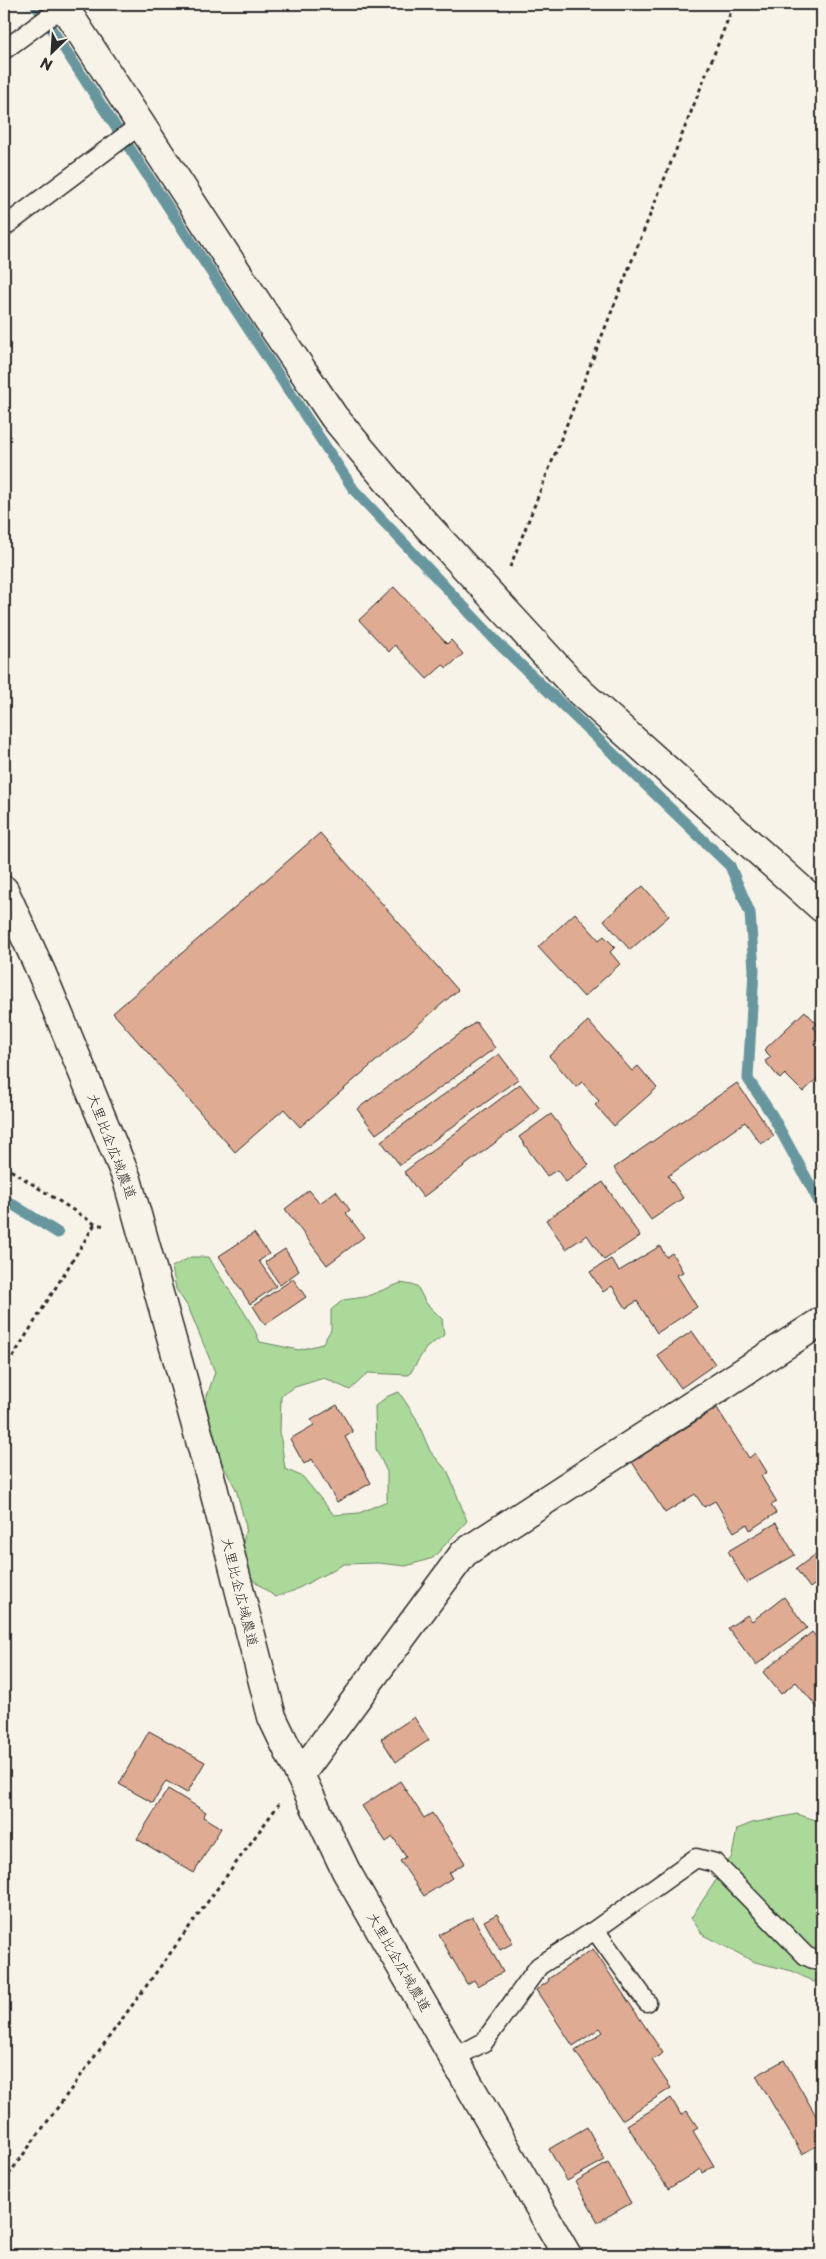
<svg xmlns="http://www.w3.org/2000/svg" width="826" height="2259" viewBox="0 0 826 2259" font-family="'Playpen Sans','Klee One',sans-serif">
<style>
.green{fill:#aad999;stroke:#6a8262}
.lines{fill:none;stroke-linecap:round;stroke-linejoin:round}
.stream{stroke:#67969f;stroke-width:11}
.building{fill:#dfab93;stroke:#2b2b2b}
.service-casing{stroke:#2b2b2b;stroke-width:21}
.minor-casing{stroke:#2b2b2b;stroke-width:31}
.tertiary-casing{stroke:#2b2b2b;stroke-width:31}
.path{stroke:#2b2b2b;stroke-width:3;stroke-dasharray:4 4;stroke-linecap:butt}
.service{stroke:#f7f3e8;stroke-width:18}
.minor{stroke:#f7f3e8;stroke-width:28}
.tertiary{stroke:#f7f3e8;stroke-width:28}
.labels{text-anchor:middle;stroke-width:4;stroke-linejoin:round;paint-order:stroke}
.street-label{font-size:14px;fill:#2b2b2b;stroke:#f7f3e8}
</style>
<rect width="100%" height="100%" fill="#f7f3e8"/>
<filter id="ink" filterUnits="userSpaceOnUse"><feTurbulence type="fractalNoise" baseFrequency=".02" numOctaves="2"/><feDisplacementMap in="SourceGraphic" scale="10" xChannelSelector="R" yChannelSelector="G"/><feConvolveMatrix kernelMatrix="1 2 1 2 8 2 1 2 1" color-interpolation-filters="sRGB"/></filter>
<g filter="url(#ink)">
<path class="green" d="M191,1257H209C225,1288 247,1310 260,1342L299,1350L322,1344L331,1330V1310L343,1300L365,1297L401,1283L417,1286L426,1303L442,1319L444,1335L426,1348L409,1375L368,1373L350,1390L324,1378L295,1387L281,1396L280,1432L285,1469L303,1477L334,1515L359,1513L387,1501V1472L376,1449L375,1406L388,1396L399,1392L416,1418L430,1451L448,1472L467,1521L433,1558L406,1566L378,1563L344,1564L293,1591L275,1597L247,1575L241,1554L246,1527L236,1489L221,1462L205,1402L215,1372L189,1309L176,1289L172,1267Z
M797,1814L819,1821L822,1825V1981L814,1982L792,1971L755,1962L703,1935L691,1918L732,1856L737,1829L752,1823Z"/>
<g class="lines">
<path class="stream" d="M35,4L354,490L497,642L730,866L750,913L754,970L748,1079L772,1115L822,1207
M4,1199L58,1233"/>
</g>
<path class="building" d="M394,587L447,644L451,640L463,654L447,668L443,665L427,679L395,645L389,652L359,620Z
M320,833L458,990L300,1127L284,1109L235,1152L113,1013Z
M643,886L669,916L630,950L604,920Z
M575,913L599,940L604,936L615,947L610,952L620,964L584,997L538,947Z
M805,1011L817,1024L813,1027L822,1037V1074L803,1092L785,1074L780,1079L765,1061L771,1057L764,1050Z
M588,1021L632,1071L638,1066L657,1088L614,1126L595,1105L599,1101L582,1082L576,1087L549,1056Z
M476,1022L495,1048L376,1134L357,1109Z
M499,1054L518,1079L400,1165L381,1141Z
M737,1083L774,1136L761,1144L745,1122L668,1176L683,1198L651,1220L614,1168Z
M520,1084L540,1109L423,1197L404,1172Z
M551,1114L589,1165L566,1182L557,1170L547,1176L519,1137Z
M603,1182L640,1236L604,1260L587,1235L566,1249L546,1220Z
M309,1190L320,1203L336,1191L350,1210L346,1213L364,1237L327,1265L285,1209Z
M254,1233L269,1254L259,1261L276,1286L250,1304L219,1256Z
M660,1246L666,1257L672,1253L683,1272L677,1275L697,1307L657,1333L637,1301L626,1308L612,1286L603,1292L590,1272L611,1259L619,1271Z
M285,1249L299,1271L280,1285L265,1262Z
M293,1279L306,1297L265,1325L253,1306Z
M692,1331L715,1364L681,1388L657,1355Z
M337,1405L353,1432L345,1437L371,1483L337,1502L312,1459L304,1464L290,1439L314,1425L311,1420Z
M717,1408L749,1458L755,1453L767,1472L761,1476L777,1502L771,1505L776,1513L750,1530L747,1524L734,1532L715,1501L704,1507L695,1494L665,1513L632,1462Z
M776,1523L795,1555L746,1583L728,1551Z
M820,1551L822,1554V1579L810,1588L796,1569Z
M784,1597L807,1628L756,1665L728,1628L747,1615L752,1621Z
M812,1632L822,1644V1713L796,1682L781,1694L763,1672Z
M414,1717L429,1740L396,1762L381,1739Z
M149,1731L205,1762L187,1793L166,1781L153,1803L119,1784Z
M400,1781L424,1818L432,1813L465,1863L449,1873L452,1878L424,1896L400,1861L406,1857L393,1837L386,1842L362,1806Z
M168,1789L206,1812L203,1817L221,1828L194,1873L137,1839Z
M497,1914L513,1943L500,1950L484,1921Z
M473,1917L503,1972L478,1986L474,1980L467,1984L439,1935Z
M593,1949L663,2053L652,2060L671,2088L622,2120L575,2051L603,2032L600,2028L573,2046L536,1990L549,1981L548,1979Z
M784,2060L822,2126V2143L802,2154L756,2076Z
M671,2098L681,2115L687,2111L698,2128L693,2131L714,2166L702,2173L700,2169L668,2189L627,2125Z
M587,2127L605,2160L567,2181L549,2149Z
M608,2163L631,2203L598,2222L575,2182Z"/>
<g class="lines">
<g class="service-casing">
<path id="service" d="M4,50L64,6
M4,227L140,125
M595,1930L647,2002
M454,2058L484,2042L539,1966L595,1930L696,1858L715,1863L806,1956L822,1963"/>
</g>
<g class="minor-casing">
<path id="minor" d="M62,4L273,327L334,417L406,503L580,692L822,908
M300,1775L464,1553L822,1321"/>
</g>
<g class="tertiary-casing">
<path id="tertiary" d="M4,890L42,974L127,1179L212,1483L272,1717L346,1871L567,2255"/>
</g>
<path class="path" d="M510,567L734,4
M4,1166L95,1224L106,1226
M4,1371L95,1224
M4,2181L279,1804"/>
<use href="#service" class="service"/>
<use href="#minor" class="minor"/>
<use href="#tertiary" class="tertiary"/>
</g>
</g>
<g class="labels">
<g class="street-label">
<text transform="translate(112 1146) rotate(69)" y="5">大里比企広域農道</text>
<text transform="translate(240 1592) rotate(76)" y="5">大里比企広域農道</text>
<text transform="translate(399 1962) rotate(60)" y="5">大里比企広域農道</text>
</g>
</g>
<rect width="826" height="2259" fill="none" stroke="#f7f3e8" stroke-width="20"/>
<rect x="10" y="10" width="806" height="2239" fill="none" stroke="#2b2b2b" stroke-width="2" filter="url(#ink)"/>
<g transform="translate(52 52) rotate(205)" stroke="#f7f3e8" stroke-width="4" paint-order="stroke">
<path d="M0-4L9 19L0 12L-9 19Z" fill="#2b2b2b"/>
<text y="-8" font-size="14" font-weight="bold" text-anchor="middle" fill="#2b2b2b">N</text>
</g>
</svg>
